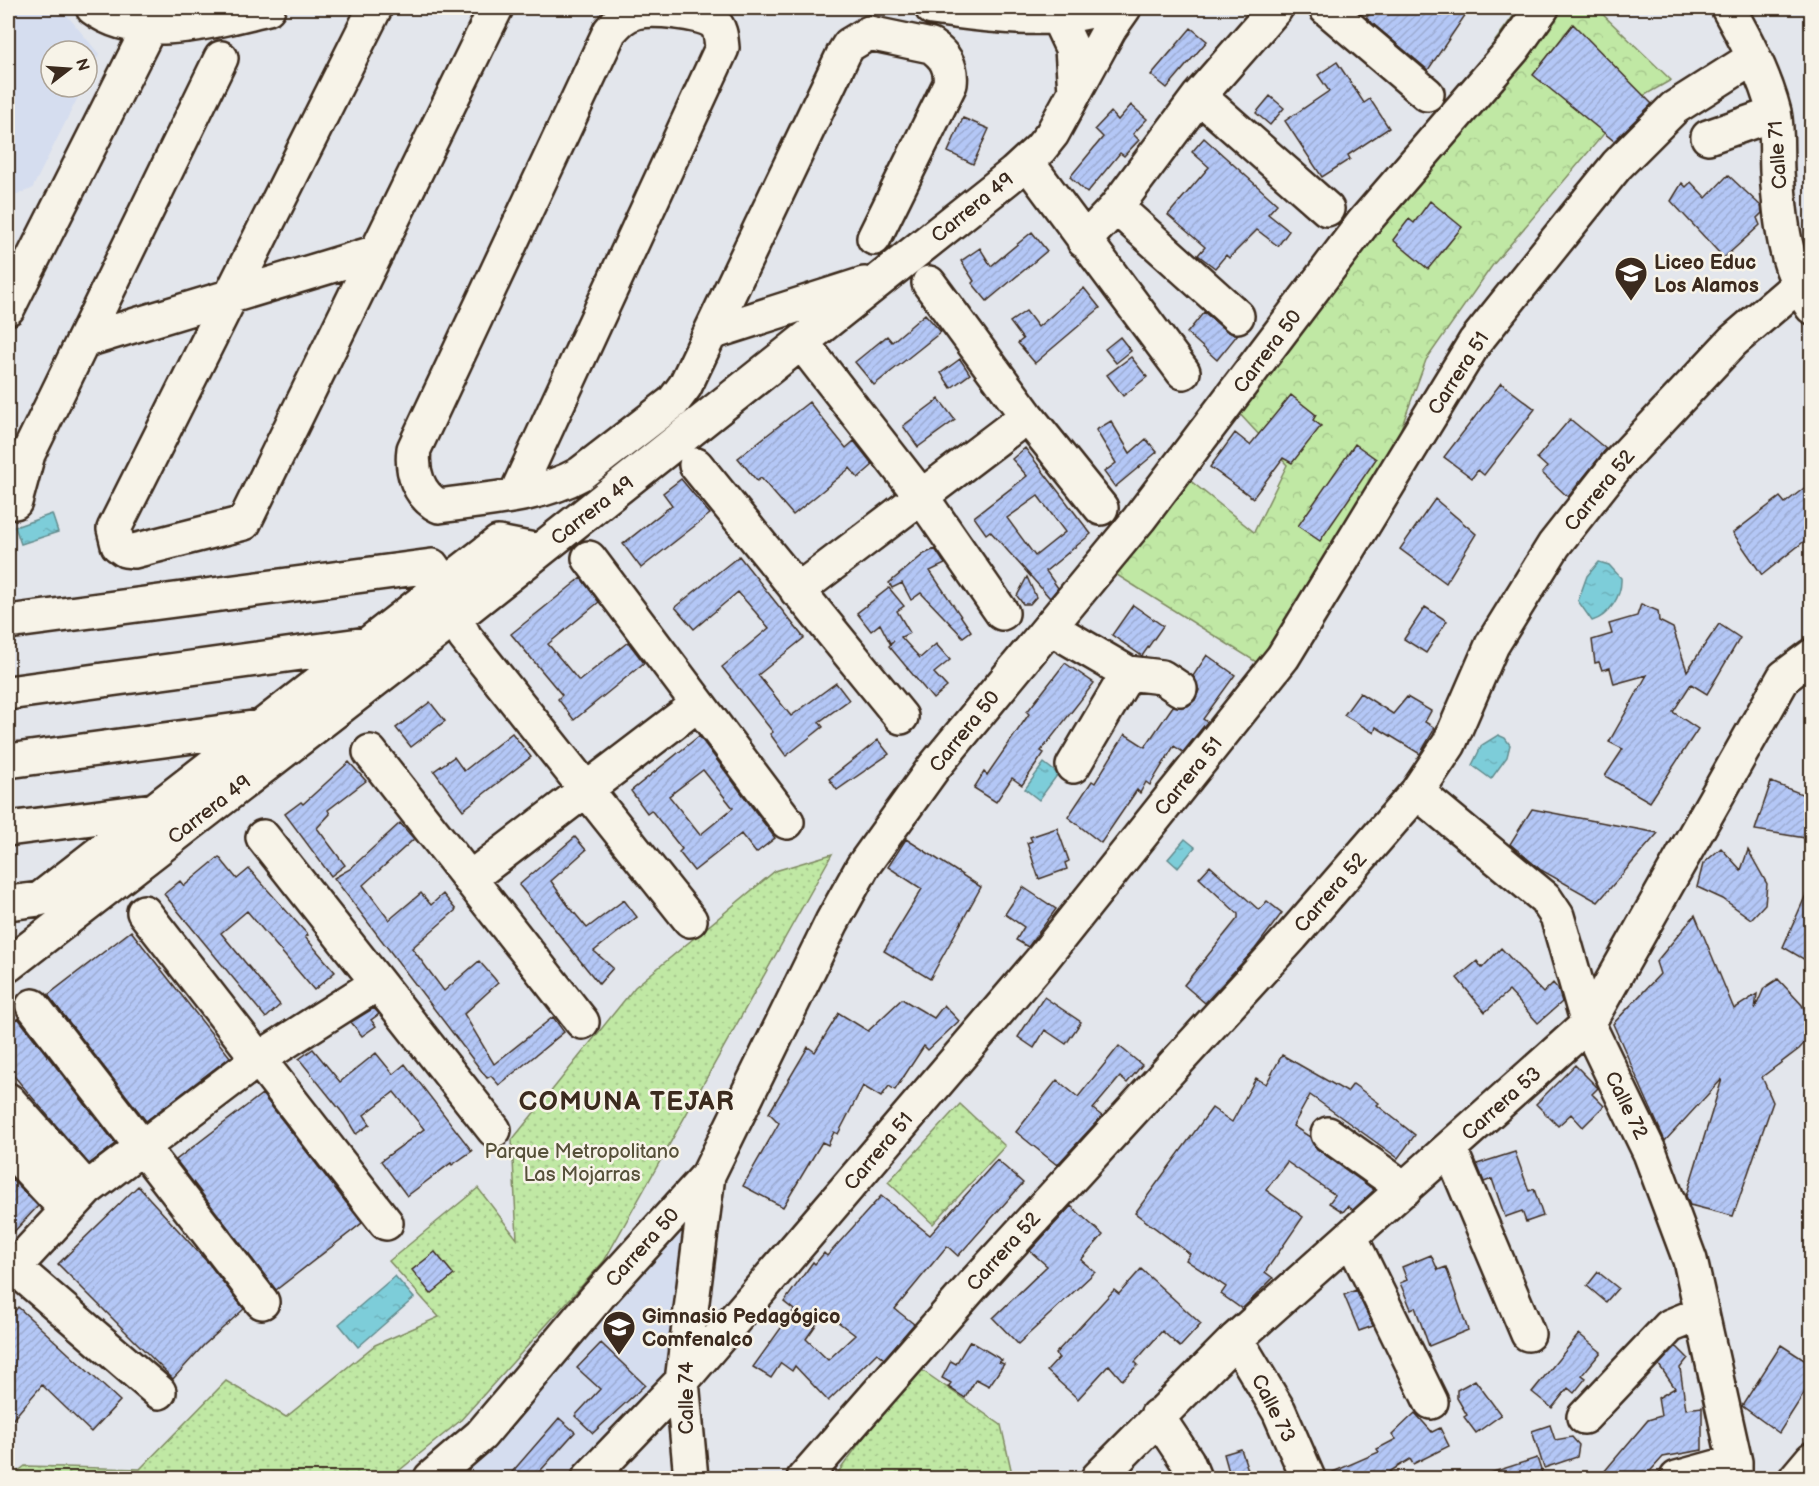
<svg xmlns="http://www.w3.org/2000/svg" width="1819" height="1486" viewBox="0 0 1819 1486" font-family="'Balsamiq Sans',sans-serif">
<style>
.built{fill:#d5ddef}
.forest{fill:url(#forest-crowns);stroke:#7e8961;stroke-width:1.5}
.park{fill:url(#park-dots);stroke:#7e8961;stroke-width:1.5}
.water{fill:url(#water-ripples);stroke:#638c8e;stroke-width:1.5}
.building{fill:url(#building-hatch);stroke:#3b2a1e;stroke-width:1.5;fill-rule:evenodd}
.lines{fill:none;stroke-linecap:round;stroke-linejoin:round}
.minor-casing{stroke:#3b2a1e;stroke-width:38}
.minor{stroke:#f7f3e8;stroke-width:33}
.labels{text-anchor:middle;stroke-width:5;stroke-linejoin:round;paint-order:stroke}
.street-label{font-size:20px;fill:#3b2a1e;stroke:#f7f3e8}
.poi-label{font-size:20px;font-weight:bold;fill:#3b2a1e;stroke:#f7f3e8;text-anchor:start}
.park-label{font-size:20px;fill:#565039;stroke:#f7f3e8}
.district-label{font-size:26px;font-weight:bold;letter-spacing:1.5px;fill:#3b2a1e;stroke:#f7f3e8}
</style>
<defs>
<pattern id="forest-crowns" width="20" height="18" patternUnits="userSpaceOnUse" patternTransform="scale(1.5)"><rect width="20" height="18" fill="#c0e8a4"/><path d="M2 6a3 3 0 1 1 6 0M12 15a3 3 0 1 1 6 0" fill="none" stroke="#a6c78d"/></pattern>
<pattern id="park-dots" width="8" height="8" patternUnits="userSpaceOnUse" patternTransform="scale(1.5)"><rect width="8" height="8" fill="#c0e8a4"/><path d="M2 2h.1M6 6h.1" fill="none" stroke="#a6c78d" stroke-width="1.8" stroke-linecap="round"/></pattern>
<pattern id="water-ripples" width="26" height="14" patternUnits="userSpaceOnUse" patternTransform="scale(1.5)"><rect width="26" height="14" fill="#7dcdd9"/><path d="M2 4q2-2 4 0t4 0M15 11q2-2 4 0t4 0" fill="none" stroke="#6db0ba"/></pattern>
<pattern id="building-hatch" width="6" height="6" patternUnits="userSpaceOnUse" patternTransform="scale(1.5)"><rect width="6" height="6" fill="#b4c7f6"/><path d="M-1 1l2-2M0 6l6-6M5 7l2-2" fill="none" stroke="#9cabd2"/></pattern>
</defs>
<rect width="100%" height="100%" fill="#e3e6ec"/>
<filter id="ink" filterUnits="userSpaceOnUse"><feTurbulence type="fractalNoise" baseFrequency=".0167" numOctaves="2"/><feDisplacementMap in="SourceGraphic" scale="12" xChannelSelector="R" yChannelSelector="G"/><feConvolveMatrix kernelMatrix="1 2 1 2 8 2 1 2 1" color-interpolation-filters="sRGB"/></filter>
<g filter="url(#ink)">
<path class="built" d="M8,8H61L99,54L87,79V51H51V87H83L32,189L8,197Z
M695,1205L673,1379L575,1478H446Z"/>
<path class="forest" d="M1519,8H1596L1671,80L1629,104L1492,266L1426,360L1381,483L1261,665L1101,565L1177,470L1254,532L1287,465L1223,396L1446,109Z"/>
<path class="park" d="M832,854L604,1261L460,1421L390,1478H9L25,1466L140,1469L226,1381L286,1417L375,1345L439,1317L389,1261L478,1188L517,1239L512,1140L635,987L775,871Z
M960,1104L1005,1146L933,1224L888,1182Z
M916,1366L1001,1425L1013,1478H834Z"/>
<path class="water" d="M52,514L58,532L21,544L15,527Z
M1599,562L1609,565L1621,578C1622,596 1609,616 1592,621L1578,601L1587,576Z
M1498,735L1505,738L1510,745L1507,757L1491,779L1472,765L1482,745Z
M1044,763L1058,774L1039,800L1025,789Z
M1185,839L1195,847L1178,868L1168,859Z
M395,1276L414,1298L358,1347L339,1324Z"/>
<path class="building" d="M1374,8H1470L1428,70L1366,18Z
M1573,24L1652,104L1614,141L1533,75Z
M1191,28L1207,41L1167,88L1151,75Z
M1337,62L1364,103L1370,99L1389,128L1348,155L1350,159L1322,177L1285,121L1329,91L1318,75Z
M1270,96L1284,108L1270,125L1256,113Z
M1131,105L1147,119L1133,134L1139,140L1124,156L1120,153L1087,193L1070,177L1103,137L1095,129L1111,112L1118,120Z
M963,118L989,129L973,164L948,152Z
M1204,138L1277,204L1268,214L1289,231L1278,246L1257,230L1229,258L1226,255L1215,268L1198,255L1205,247L1168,215L1209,167L1192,152Z
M1728,175L1761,206L1762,213L1757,218L1760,225L1724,258L1671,201L1682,183L1686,187L1691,182L1706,198Z
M1430,201L1462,227L1428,269L1393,240L1409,219L1414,223Z
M1032,232L1047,251L987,301L972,283L974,281L961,261L980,248L991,266Z
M1084,288L1100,308L1035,363L1018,343L1023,339L1010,322L1026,311L1038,327Z
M1204,312L1225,330L1238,334L1217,360L1187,333Z
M925,314L941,332L874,385L855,362L887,336L892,342Z
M1120,337L1131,351L1116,363L1105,349Z
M1131,357L1147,377L1123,396L1107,375Z
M960,359L970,374L951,388L941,373Z
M1501,383L1535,409L1484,475L1478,470L1472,478L1444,457Z
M1291,395L1316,415L1313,420L1321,426L1292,463L1283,458L1253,498L1210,467L1235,433L1250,445Z
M939,399L955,420L918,447L903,426Z
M809,402L846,448L854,441L873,465L858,478L850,468L793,515L761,478L757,481L738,458Z
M1570,419L1606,449L1568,497L1542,473L1547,467L1537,458Z
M1111,421L1130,453L1146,439L1157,452L1115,487L1104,472L1116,463L1096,430Z
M1355,444L1376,459L1320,541L1298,526Z
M1025,448L1091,534L1046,571L1058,588L1050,598L990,531L986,534L974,517L1027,476L1012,459ZM1038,496L1065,532L1035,556L1007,518Z
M681,479L710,514L641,568L623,544L672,505L663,493Z
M1812,482V535L1762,575L1733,533L1780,497L1785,503Z
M1435,499L1476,534L1446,583L1400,549Z
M935,549L945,564L930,571L971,631L963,637L921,593L911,600L902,583L892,588L889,583L924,554Z
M739,556L804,638L758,675L791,716L836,683L849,700L819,722L823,727L786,756L770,734L773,732L722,667L769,628L738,592L694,629L675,607Z
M1027,577L1036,597L1030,604H1023L1017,596Z
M581,578L599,602L548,644L579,681L628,642L644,663L574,720L558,699L562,695L511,634Z
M889,588L904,606L897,611L910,633L901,637L920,658L936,644L950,660L934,673L947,687L933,699L889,646L894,641L890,643L880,624L871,631L857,613Z
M1641,604L1658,611L1659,621L1673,628L1687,671L1719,624L1740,638L1707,694L1691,684L1673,712L1698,729L1650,802L1605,776L1623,749L1609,742L1647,675L1614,684L1610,668L1602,670L1599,662L1595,663L1592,640L1612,634L1609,624L1637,616Z
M1133,605L1163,626L1142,656L1112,635Z
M1425,607L1447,621L1426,653L1404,639Z
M1207,655L1235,675L1203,719L1207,722L1183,752L1174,746L1150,785L1146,782L1140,793L1137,790L1101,843L1068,817L1092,781L1095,783L1125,734L1145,747L1173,706H1188L1195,700L1199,690L1193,676Z
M1065,663L1094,683L1041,751L1044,753L1022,785L1012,778L996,802L974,788L984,772L987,775L1029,714L1027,712Z
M1360,693L1393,714L1407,697L1431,711L1425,722L1435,728L1420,754L1376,727L1374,733L1344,715Z
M430,702L445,721L411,747L396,728Z
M512,733L531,757L463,810L434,771L454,757L464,771Z
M699,736L775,838L756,853L741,834L694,871L679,852L682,849L651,810L647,813L631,791ZM703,770L733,808L700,835L669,796Z
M878,740L889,754L837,790L829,779Z
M349,762L366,781L328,810L330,814L317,828L345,865L331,876L285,814L301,802L303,804Z
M1771,782L1812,798V839L1755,830Z
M1532,809L1621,826L1658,833L1598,902L1541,870L1510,844Z
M400,823L414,839L363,885L389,920L421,893L431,905L443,894L456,910L412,948L444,991L479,961L494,978L498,983L464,1014L494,1064L553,1017L564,1032L499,1085L491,1076L487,1078L334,878L350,869Z
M1057,828L1069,861L1065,863L1067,869L1039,879L1027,843L1032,841L1030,837Z
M575,837L586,850L551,881L567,904L587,928L624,900L637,917L594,951L613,968L599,984L519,885Z
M906,839L981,887L930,979L884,951L922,889L888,867Z
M1721,848L1741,870L1748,850L1767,884L1765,904L1751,919L1723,899L1697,887L1703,864Z
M219,857L237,879L249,869L308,935L305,937L335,972L314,990L247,911L221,933L280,1005L266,1018L164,894L180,881L184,886Z
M1210,866L1259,910L1267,901L1282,913L1255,949L1205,1003L1184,985L1238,918V914L1199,878Z
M1812,881V964L1783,947Z
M1023,887L1056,909L1028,947L1016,940L1024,927L1005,914Z
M1695,915L1734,1009L1757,994L1755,1009L1764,988L1778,979L1802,1005L1812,1027V1035L1799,1049L1762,1077L1773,1102L1733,1216L1690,1205L1686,1196L1722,1079L1665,1141L1613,1024L1660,974L1656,962Z
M131,931L230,1057L146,1121L48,995Z
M1501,948L1543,993L1553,983L1558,989L1562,1002L1538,1023L1509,991L1485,1012L1457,978L1477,961L1482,968Z
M1044,997L1081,1022L1066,1044L1045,1030L1034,1048L1018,1037Z
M902,999L934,1018L944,1005L959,1021L928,1050L924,1046L895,1090L889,1086L881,1097L863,1086L838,1134L834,1132L828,1145L822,1142L783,1207L743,1186L779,1123L769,1113L808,1047L815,1052L839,1013L868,1031Z
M374,1008L379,1014L371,1020L376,1026L362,1036L351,1022Z
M18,1018L116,1144L89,1164L8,1069V1026Z
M1119,1046L1142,1065L1127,1083L1120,1077L1093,1109L1102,1116L1057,1165L1016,1132L1057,1080L1078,1097Z
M313,1049L340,1082L376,1053L393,1074L405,1064L472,1151L452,1165L451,1163L407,1196L381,1161L424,1129L394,1092L364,1115L370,1124L356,1134L345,1116L299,1059Z
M1282,1055L1347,1092L1353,1084L1379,1103L1377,1105L1415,1135L1398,1158L1310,1095L1293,1126L1310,1137L1317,1149L1374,1190L1353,1210L1348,1206L1343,1212L1329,1203L1335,1195L1287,1162L1266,1190L1303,1217L1265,1272L1273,1278L1242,1309L1221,1294L1226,1287L1186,1260L1190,1254L1135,1213L1212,1108L1232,1122L1256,1078L1266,1084Z
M1575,1065L1598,1088L1592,1094L1604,1106L1583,1127L1571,1114L1558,1126L1536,1104Z
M262,1094L362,1223L276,1290L176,1160Z
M1515,1152L1529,1191L1534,1189L1543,1216L1526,1222L1522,1211L1505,1217L1492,1179L1484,1182L1477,1164Z
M997,1160L1023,1183L958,1256L947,1246L895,1309L914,1324L884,1359L877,1353L828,1401L795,1366L792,1371L781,1363L771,1378L753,1367L794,1310L784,1302L813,1262L815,1264L824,1253L827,1256L881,1196L930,1235ZM825,1312L855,1335L828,1360L806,1339Z
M8,1176L38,1206L8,1238Z
M138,1186L209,1264L244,1309L204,1345L173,1379L58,1264Z
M1071,1206L1103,1235L1081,1260L1095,1272L1018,1344L993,1318L1047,1266L1030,1251Z
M435,1252L454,1275L431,1294L412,1270Z
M1431,1255L1438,1270L1446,1267L1468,1330L1429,1346L1415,1307L1411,1309L1400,1283L1407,1280L1402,1267Z
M1141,1269L1201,1324L1180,1347L1162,1331L1135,1362L1138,1365L1122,1380L1109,1365L1078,1399L1047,1371L1059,1358L1055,1354L1114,1290L1119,1294Z
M1598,1272L1618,1288L1606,1302L1587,1286Z
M1356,1290L1373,1326L1359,1331L1344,1295Z
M18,1307L120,1401L91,1432L42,1385L8,1425V1320Z
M1579,1334L1601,1352L1582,1375L1586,1378L1574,1393L1568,1388L1552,1408L1532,1392Z
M970,1341L1002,1360L999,1362L1004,1364L989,1386L976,1379L965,1398L948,1387L951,1383L942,1378L951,1361L956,1364Z
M601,1343L645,1385L593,1433L575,1416L600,1389L577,1368Z
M1781,1345L1812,1365V1381L1779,1433L1742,1406Z
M1676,1346L1688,1358L1680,1368L1686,1409L1702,1407V1450L1663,1457L1643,1479H1598L1648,1420L1661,1416L1658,1398L1675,1388L1659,1365Z
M1475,1380L1501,1415L1476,1433L1464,1417L1467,1415L1457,1398V1390Z
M1415,1413L1432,1432L1440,1428L1449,1446L1413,1464L1410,1459L1378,1479H1326V1475L1379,1452L1377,1449L1396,1439L1392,1435Z
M559,1418L575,1432L533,1479H506Z
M1550,1425L1555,1440L1572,1437L1579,1445L1577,1457L1544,1468L1532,1431Z
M1241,1449L1251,1479H1231L1224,1454Z
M1537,1458L1544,1479H1485L1484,1475Z"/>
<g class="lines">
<g class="minor-casing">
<path id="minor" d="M93,8C141,44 216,20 268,8
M375,8L114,529L118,545L125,550L134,551L244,523L496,8
M932,8C981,15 1053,25 1101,8
M1326,8L1427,94
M1728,8C1746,40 1765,76 1774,112C1778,131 1776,152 1777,171C1780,219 1784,267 1812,307
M1057,16L1072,48L1075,92
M1199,96L1327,209
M1708,137L1774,114
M1027,162L1183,372
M1116,207L1237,316
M1084,241L1116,207L1199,96L1276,8
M929,283L1027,416L1101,508
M8,308L150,26
M711,333L864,284
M83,341L377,252
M802,343L921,496L1002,613
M696,465L901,717
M516,494L722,48C721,39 721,28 713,22C701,12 651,8 636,12C624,15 617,23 610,31L414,449C411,471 418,495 439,506C486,499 539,497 580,474L673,402L685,386L844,53L849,45L869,33L931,46C946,56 952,68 950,84L874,238
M15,502L28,454L221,58
M589,558L787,822
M797,591L1027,416
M455,618L465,637L690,920
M8,622L432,566L444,584
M1051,628L1128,673L1162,677L1180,689
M8,693L367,644
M370,752L582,1022
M8,761L260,727
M1073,766L1128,673
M1417,792L1545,898L1557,916L1588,1024L1650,1153L1690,1260L1735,1462V1478
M8,829L153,810
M263,837L494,1130
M469,879L698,704
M8,903L40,899L498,543L539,551
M144,912L386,1223
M8,965L455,618L1014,173L1040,149L1052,134L1110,28L1124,8
M33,1006L262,1302
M8,1100L87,1189
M1328,1134L1405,1189
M8,1147L67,1210
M1450,1149L1528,1334
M1351,1238L1431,1402
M8,1262L159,1392
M8,1274L87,1189L257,1060L378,983
M1236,1339L1279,1411L1308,1478
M1157,1416L1187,1461L1194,1478
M1584,1417L1670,1326L1702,1313
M431,1478L481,1435L599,1295L708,1175L832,922L863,866L934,767L1139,519L1363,223L1513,49L1542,8
M589,1478L682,1381L1040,962L1283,657L1475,342L1617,165L1674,108L1753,58
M691,1478L682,1381L708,1175
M804,1478L972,1286L1292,936L1417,792L1449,744L1492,645L1554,545L1617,465L1733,341L1797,286L1812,277
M1098,1478L1236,1339L1588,1024L1784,677L1812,656
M1677,1478L1735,1462
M1796,1478L1812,1459"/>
</g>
<use href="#minor" class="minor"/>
</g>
</g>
<defs>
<g id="school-pin" transform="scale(1.725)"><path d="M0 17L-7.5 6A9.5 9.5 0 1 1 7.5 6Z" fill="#3b2a1e" stroke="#f7f3e8"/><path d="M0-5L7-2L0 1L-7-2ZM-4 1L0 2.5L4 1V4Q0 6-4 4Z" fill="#fff"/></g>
</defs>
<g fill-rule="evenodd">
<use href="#school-pin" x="1631" y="273"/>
<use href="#school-pin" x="619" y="1327"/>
</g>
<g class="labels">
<g class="street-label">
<text transform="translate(1777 155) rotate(-94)" y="7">Calle 71</text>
<text transform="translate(972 207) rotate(-39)" y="7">Carrera 49</text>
<text transform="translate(1267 351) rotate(-53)" y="7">Carrera 50</text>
<text transform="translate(1458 373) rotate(-57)" y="7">Carrera 51</text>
<text transform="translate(1599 490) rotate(-51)" y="7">Carrera 52</text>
<text transform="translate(592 510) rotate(-38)" y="7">Carrera 49</text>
<text transform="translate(964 731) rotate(-51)" y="7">Carrera 50</text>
<text transform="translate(1188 776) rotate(-51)" y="7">Carrera 51</text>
<text transform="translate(209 809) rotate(-38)" y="7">Carrera 49</text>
<text transform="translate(1330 892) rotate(-49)" y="7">Carrera 52</text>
<text transform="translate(1501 1103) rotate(-42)" y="7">Carrera 53</text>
<text transform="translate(1627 1105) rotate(64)" y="7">Calle 72</text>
<text transform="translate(878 1151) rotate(-50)" y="7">Carrera 51</text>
<text transform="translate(642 1247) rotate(-48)" y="7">Carrera 50</text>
<text transform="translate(1003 1251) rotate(-48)" y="7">Carrera 52</text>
<text transform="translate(686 1398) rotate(-90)" y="7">Calle 74</text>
<text transform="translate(1274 1408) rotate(63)" y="7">Calle 73</text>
</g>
<g class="poi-label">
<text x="1654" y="269">Liceo Educ<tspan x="1654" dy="23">Los Alamos</tspan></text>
<text x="642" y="1323">Gimnasio Pedagógico<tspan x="642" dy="23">Comfenalco</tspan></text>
</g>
<g class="park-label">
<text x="582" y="1158">Parque Metropolitano<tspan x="582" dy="23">Las Mojarras</tspan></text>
</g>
<g class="district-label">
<text x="627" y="1110">COMUNA TEJAR</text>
</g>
</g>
<rect width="1819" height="1486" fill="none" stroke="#f7f3e8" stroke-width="30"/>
<rect x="15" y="15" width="1789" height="1456" fill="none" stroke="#3b2a1e" stroke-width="2" filter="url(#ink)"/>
<g transform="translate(69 69) rotate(73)"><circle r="28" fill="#f7f3e8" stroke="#aca397" stroke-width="1.5"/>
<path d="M0-4.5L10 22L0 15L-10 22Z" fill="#3b2a1e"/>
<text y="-9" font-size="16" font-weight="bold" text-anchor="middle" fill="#3b2a1e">N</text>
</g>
</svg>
